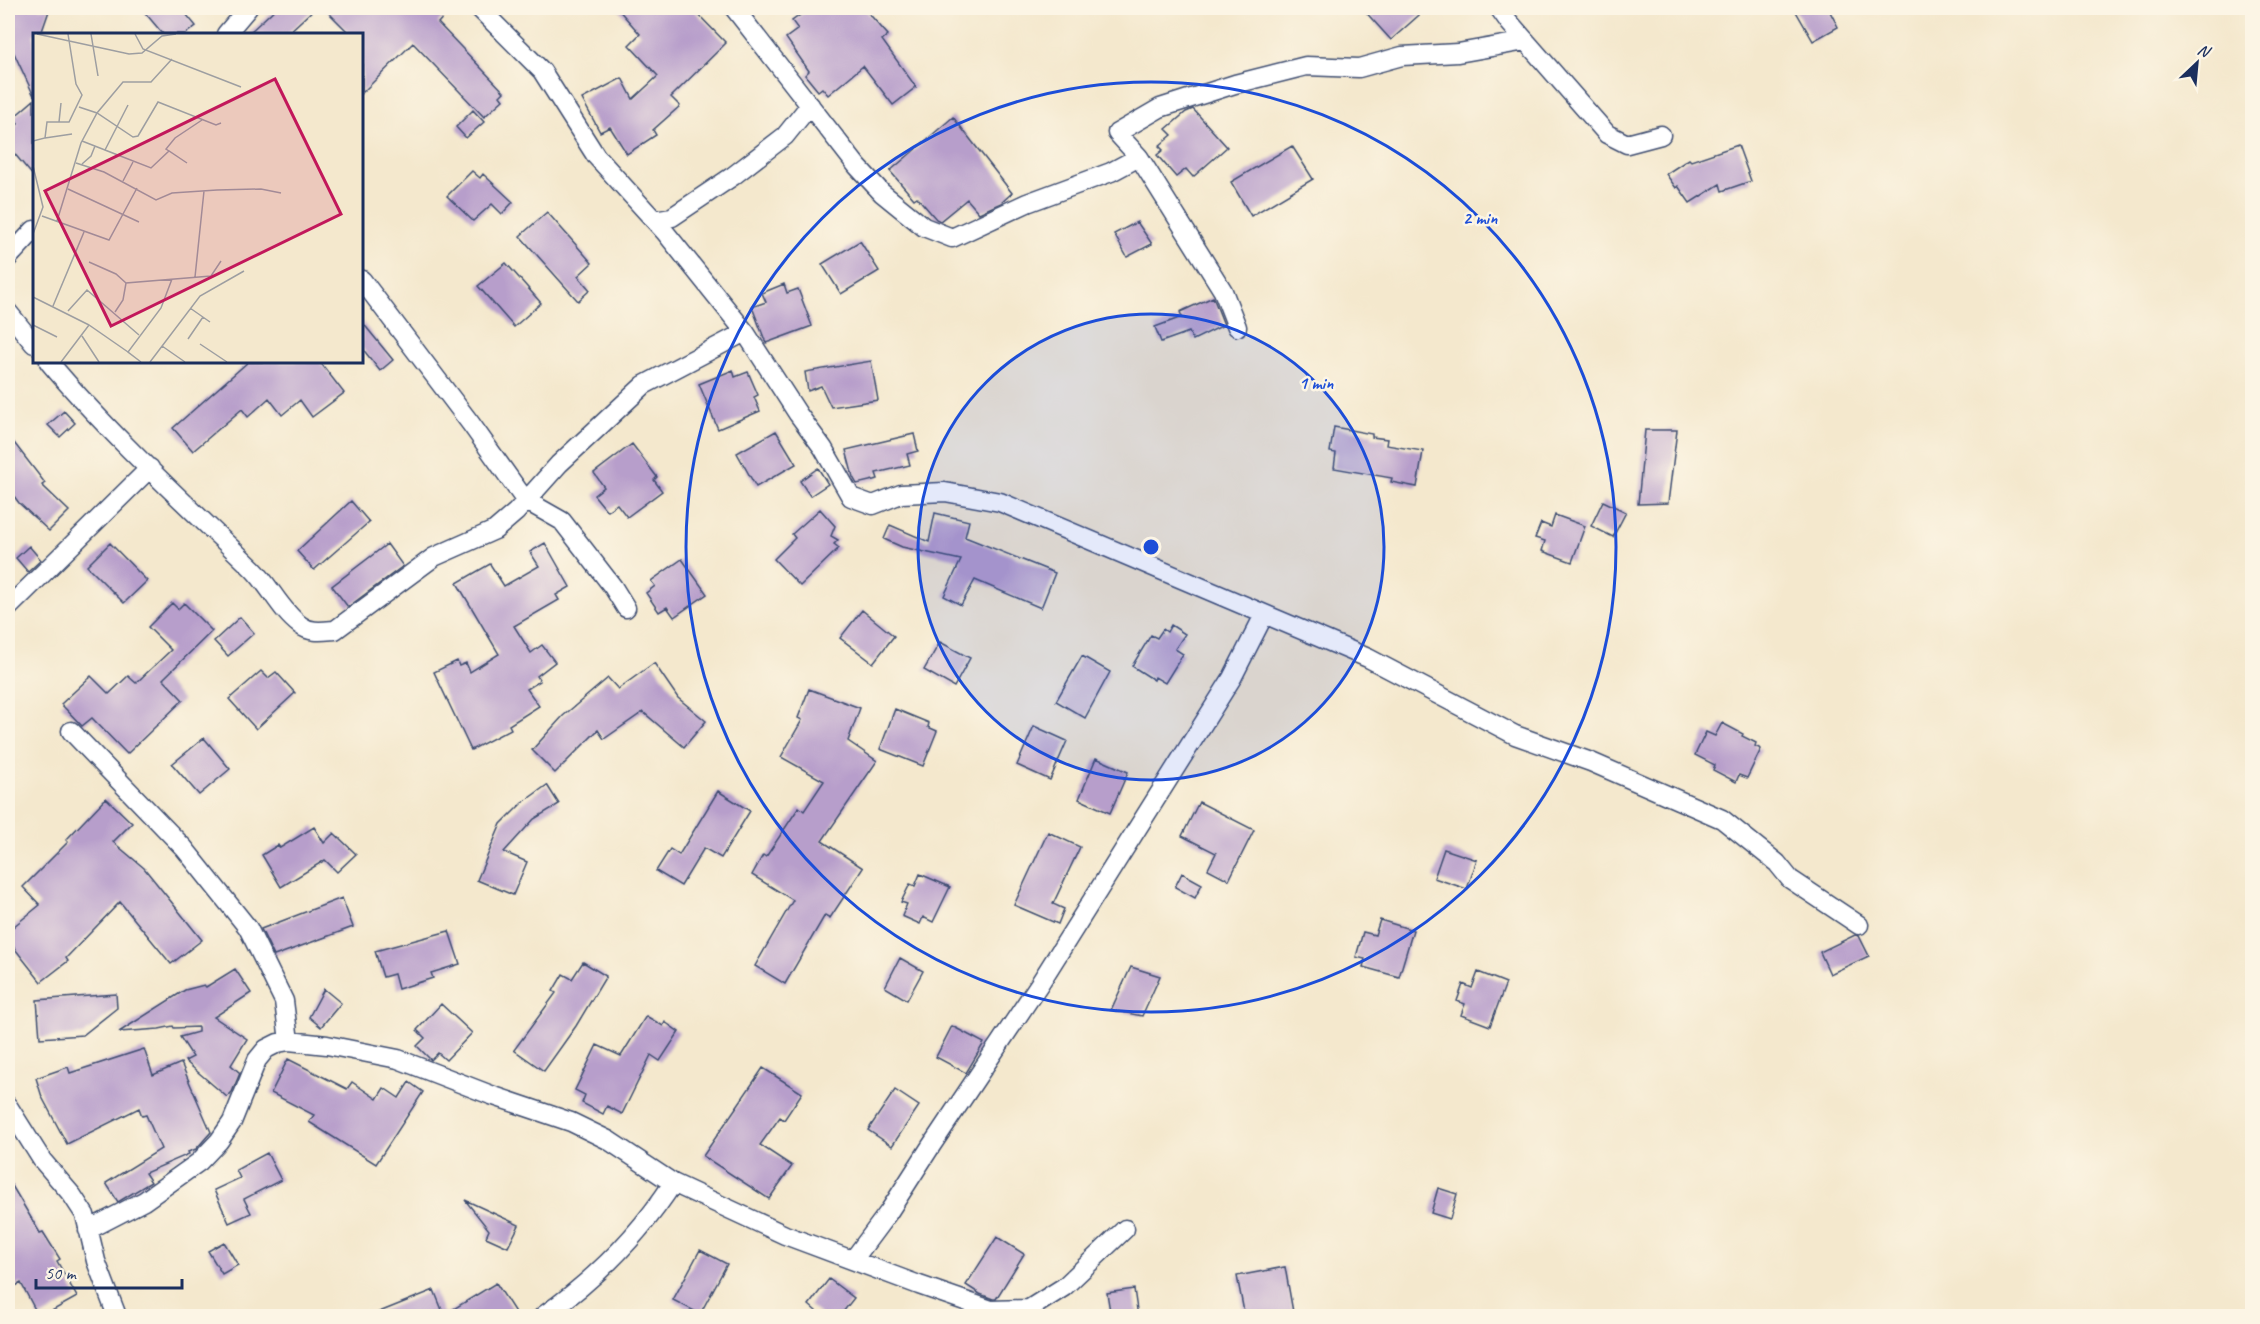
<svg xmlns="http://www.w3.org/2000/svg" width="2260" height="1324" viewBox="0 0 2260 1324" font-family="Caveat,sans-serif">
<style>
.building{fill:#b79ecb}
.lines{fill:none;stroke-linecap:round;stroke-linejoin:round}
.minor-casing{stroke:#3c4b6f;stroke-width:21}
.minor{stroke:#fff;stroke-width:18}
.ring{fill:none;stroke:#1d4ed8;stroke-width:3}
.inset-road{fill:none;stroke:#9d9ea1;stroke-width:1.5}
.view{fill:#c2185b;fill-opacity:0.15;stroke:#c2185b;stroke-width:3}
.inset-edge{fill:none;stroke:#1b2f5e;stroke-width:3}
.centre{fill:#1d4ed8;stroke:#fcf5e5;stroke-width:3}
.ring-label{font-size:18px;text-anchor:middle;font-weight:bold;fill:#1d4ed8;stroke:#fcf5e5;stroke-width:5;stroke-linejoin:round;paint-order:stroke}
</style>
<rect width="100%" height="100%" fill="#fcf5e5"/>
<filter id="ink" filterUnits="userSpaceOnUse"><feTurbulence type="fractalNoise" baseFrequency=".0167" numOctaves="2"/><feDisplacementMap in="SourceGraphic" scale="12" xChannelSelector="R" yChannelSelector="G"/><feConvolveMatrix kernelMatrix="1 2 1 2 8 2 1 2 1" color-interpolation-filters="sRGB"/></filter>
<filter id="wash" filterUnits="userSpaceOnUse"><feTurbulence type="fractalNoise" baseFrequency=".008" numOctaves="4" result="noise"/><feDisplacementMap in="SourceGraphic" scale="24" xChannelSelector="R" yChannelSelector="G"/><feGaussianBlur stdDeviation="1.35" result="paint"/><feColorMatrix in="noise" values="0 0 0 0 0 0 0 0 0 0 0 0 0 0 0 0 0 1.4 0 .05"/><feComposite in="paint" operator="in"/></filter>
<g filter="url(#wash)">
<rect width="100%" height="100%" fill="#f4e8cd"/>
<g id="blocks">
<path class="building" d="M8,8H50L41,34H34V96L14,53L8,51Z
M141,8H181L196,26L185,34H163Z
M276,8H315L287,34H248Z
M324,8H436L444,16L438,23L504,92L500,96L503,100L484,117L413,43L362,93V34H350Z
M617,8H692L726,43L671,97L680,106L653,130L656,135L627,154L610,127L600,132L582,99L622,78L633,99L658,76L629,45L640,34Z
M810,8H864L888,35L882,40L916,87L893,105L863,66L828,95L822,88L818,91L805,75L809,71L786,38L798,29L792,21Z
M1362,8H1427L1391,40Z
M1794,8H1828L1838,27L1813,41Z
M34,100V177L8,146V133L18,124L13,118Z
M1193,109L1227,147L1193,177L1186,169L1176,177L1157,155L1163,150L1159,146L1172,135L1166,129L1186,112Z
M473,110L484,122L466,138L456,127Z
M953,117L1012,193L1001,203L979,213L967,199L940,221L936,219L917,197L914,199L890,171Z
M1738,145L1751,181L1722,191L1720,184L1690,203L1678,186L1676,188L1666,174L1689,159L1691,161Z
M1292,146L1313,179L1251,216L1231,182Z
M472,171L480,178L483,174L513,202L502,214L492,204L473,221L447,196Z
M547,212L592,263L578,276L590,290L578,301L520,236Z
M1137,222L1152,244L1127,257L1114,234Z
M860,241L879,271L841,294L822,264Z
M506,263L541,303L514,327L478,286Z
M784,284L787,293L798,289L812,326L766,343L752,307L766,302L762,293Z
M1213,297L1224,325L1193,340L1189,332L1161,342L1155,327L1182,317L1180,312Z
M362,322L393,360L380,371L362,348Z
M871,361L878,400L831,407L821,386L808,391L805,372Z
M248,362H320L344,393L312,417L300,400L282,415L269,398L248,417L242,409L193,451L173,428Z
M733,370L735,377L748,372L758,395L754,397L760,411L718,429L699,384Z
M64,411L75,423L60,437L48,425Z
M1334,427L1372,434V437L1387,439L1386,445L1423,451L1417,487L1391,482L1392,478L1334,468L1336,453L1330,452Z
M1645,430H1677L1668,503L1638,504Z
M776,431L796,464L756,487L737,453Z
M914,434L918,451L907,454L910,465L876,473L878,479L857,484L853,477L846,450Z
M8,435L45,483L42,485L69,511L49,531L19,503L8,488Z
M632,444L657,477L654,480L662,491L627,517L617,504L607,511L594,495L604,487L594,473Z
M818,468L828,484L810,496L800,481Z
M351,501L369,522L314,570L297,551Z
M1603,501L1626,512L1613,537L1591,526Z
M820,509L835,526L831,536L838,540L834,544L839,548L800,586L774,559L795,538L792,534Z
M935,513L969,521L965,537L1055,573L1041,608L975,580L961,605L944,596L961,560L902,547L884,539L890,525L929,542Z
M1555,515L1585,526L1572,562L1542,551L1545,541L1535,538L1541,523L1551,527Z
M110,543L147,581L124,603L87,566Z
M545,543L570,587L556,595L559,600L514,626L531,653L542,645L555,662L537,676L540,681L527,689L539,706L509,725L511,729L471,750L434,672L457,661L459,666L466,663L470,672L499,654L457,583L490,564L504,586L539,566L530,552Z
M387,544L403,566L348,607L332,586Z
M29,546L41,560L28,572L16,558Z
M682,559L707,594L674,617L667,607L659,612L646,593L655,586L651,581Z
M172,603L178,609L184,603L212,631L163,679L183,700L127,754L92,718L82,726L61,704L91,676L109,694L128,676L136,683L171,650L148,627Z
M862,610L894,636L873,663L840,638Z
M240,617L254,633L228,656L214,641Z
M1171,625L1185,634L1175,649L1183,654L1165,683L1155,677L1154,680L1132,666L1151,635L1157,638L1163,629L1167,632Z
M940,642L970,658L954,687L924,670Z
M1082,656L1110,672L1085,718L1056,701Z
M654,663L678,698L706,721L684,747L643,712L604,739L598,730L555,773L532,750L563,716L608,678L618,689Z
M261,671L268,678L276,672L295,693L256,729L229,699Z
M809,689L860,708L848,741L877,761L822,841L863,868L830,918L825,915L785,984L755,966L793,900L752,875L763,855L766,857L799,807L804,811L824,781L781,757L802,720L798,718Z
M895,709L929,723L928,727L937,731L923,766L880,749Z
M1722,723L1743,734L1742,736L1756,743L1755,746L1761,749L1747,778L1739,775L1736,782L1713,770L1715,765L1695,755L1706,732L1715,736Z
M1034,726L1067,741L1050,780L1017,765Z
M204,738L230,769L199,795L172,764Z
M1096,758L1128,772L1110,813L1079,799Z
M547,785L559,804L534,819L504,852L527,862L513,895L477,880L501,824L522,803Z
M718,791L750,811L721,858L704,848L681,886L656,871L670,849L679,855Z
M106,798L132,823L113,842L144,868L202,940L171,964L120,902L66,958L68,961L41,982L8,940V931L40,905L23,887L68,842L66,840Z
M1199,802L1254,830L1229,880L1208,869L1216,853L1182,836Z
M314,827L324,843L334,833L356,854L337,872L325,860L281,887L262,855L278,845L280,848Z
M1048,832L1080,847L1053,904L1064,909L1058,924L1014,905Z
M1444,849L1477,860L1467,889L1434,878Z
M1182,873L1202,884L1195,898L1175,887Z
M920,874L950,887L933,922L923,917L920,924L902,916L907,904L901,902L910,884L915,886Z
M342,898L353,927L274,956L261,929Z
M1380,920L1413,930L1399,977L1363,967L1365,959L1356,957L1363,932L1375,935Z
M449,931L460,964L431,973L433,978L398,989L394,974L383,977L375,951Z
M1855,935L1859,936L1869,956L1830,974L1820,952Z
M900,958L923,971L907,1000L885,987Z
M583,962L606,976L576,1026L544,1071L514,1050L556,993L553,991L563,974L572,979Z
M1131,967L1160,976L1142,1016L1111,1010Z
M235,969L251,993L214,1017L247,1039L231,1065L240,1073L232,1092L227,1097L185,1061L193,1057L180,1037L198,1032V1027L174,1028L173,1026L159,1029L119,1032L185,990L204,985L206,987Z
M1478,972L1506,983L1490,1026L1461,1015L1465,1004L1457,1001L1463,984L1472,988Z
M324,989L341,1003L321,1027L309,1017Z
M116,994L117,1008L83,1035L40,1038L37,1000Z
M441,1004L472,1033L446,1060L438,1053L431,1060L417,1046L425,1038L417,1030Z
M646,1016L663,1026L665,1022L679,1032L660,1061L651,1055L622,1114L607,1106L603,1114L582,1103L585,1095L575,1090L597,1045L621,1056Z
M952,1026L984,1043L966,1073L936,1057Z
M144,1049L153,1075L181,1063L211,1132L196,1149L188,1152L189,1154L145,1173L151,1182L118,1202L106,1183L161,1149L146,1115L142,1116L139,1108L67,1144L42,1097L36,1078L68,1067L70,1073Z
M288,1059L347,1089L352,1082L377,1099L384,1088L399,1098L409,1082L423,1092L376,1164L309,1122L314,1115L271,1093Z
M763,1068L802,1093L784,1120L780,1117L760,1145L792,1166L769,1199L703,1156Z
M895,1090L919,1106L892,1146L868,1130Z
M267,1153L281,1180L244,1199L251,1213L229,1223L214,1190L240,1178L236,1170Z
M8,1179L40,1233L43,1232L60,1259L57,1261L77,1297L41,1317H39L21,1283L8,1290Z
M1438,1188L1457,1194L1450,1219L1431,1213Z
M465,1200L519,1225L508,1247L486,1237L489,1230Z
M997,1237L1024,1254L996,1299H993L980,1294L966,1285Z
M224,1242L238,1265L222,1274L208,1251Z
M700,1250L727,1264L700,1314L673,1300Z
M1285,1267L1293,1312L1266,1317H1245L1237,1276Z
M829,1279L854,1298L839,1317H823L809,1305Z
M496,1283L518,1317H367L434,1290L444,1315Z
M1134,1289L1138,1317H1111L1107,1293Z"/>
</g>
</g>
<g filter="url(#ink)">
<use href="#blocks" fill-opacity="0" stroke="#3c4b6f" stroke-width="1.5"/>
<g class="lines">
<g class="minor-casing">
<path id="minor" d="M479,8L542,71L596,156L665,232L745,332L798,414L823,448L851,497L873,505L901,494L945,492L1000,502L1368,658L1515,735L1591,762L1722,819L1777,863L1790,879L1859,925
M734,8L857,166L882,193L924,227L952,238L1027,203L1111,172L1139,157L1223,291L1237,327
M1499,8L1509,22L1607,134L1627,144L1661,135
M226,34L248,8
M1139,157L1117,133L1160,108L1235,84L1306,66L1359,68L1402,56L1458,53L1526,41
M654,220L672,217L733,176L785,136L810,105
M8,258L34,230
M362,280L471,424L525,500L562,521L613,587L626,608
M8,312L34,344
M49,362C111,436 184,502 253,569C270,586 281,611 300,625C310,633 322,631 335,630L434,557L495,530L516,512L559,464L644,385L745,332
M8,608L150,468
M71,731L184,848L248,928L284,1001L289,1041
M8,1106L42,1160L72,1195L85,1215L96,1261L117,1316
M88,1230L144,1201L199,1162L219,1141L232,1122L257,1060L266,1049L278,1043L289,1041L327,1045L398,1059L491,1095L571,1122L608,1140L673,1183L785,1235L919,1285L991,1310L1029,1309L1064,1287L1125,1229
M853,1260L888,1213L931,1146L1040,983L1232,678L1264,615
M543,1316C596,1279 638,1237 673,1183"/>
</g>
<use href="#minor" class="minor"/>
</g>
</g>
<circle cx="1151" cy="547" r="233" fill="#1d4ed8" fill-opacity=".12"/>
<g class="ring">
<circle cx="1151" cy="547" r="233"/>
<circle cx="1151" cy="547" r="465"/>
</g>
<g transform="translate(33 33)">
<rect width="330" height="330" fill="#f4e8cd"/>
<path class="inset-road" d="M4,1L96,21L109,20L129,3L143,1M58,1L65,43M102,1L110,16L208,54M95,72L72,117L118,135L136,118L154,130M46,74L64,80L100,104L105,103L125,69L183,92L188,90M26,89H36L49,62L43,51L35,1M12,105L39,101M0,108L12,105L14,89H26L28,70M49,108L72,117M136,118L133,116L142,105L169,87M43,130L71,139L123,167L139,160L184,157L228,156L248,160M49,131L58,123L62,113M0,133L10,174L0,201M90,148L100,129M35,156L106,189M9,183L76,207L104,155M24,188L48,110L64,80L90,49H118L139,26M56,229L83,241L93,250M162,244L171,158M0,264L56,292M20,273L51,199M157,275L177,289M35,278L54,257L106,302M82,279L90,267L93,250L178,243L188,228M0,292L24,304M49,303L66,329M155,306L170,284M167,311L194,329M129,313L152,329M28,329L56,292L95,319M108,329L95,319L128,275L139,246M117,329L167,263L211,238"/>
<path class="view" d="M242,46L308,181L78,293L12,158Z"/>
<rect width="330" height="330" class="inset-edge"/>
</g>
<circle cx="1151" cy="547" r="9" class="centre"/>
<g class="ring-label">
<text x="1480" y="224">2 min</text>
<text x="1316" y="389">1 min</text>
</g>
<rect width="2260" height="1324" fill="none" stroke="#fcf5e5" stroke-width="30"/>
<g transform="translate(2197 63) rotate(26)" stroke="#fcf5e5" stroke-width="4.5" paint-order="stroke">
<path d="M0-4.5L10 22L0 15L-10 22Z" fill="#1b2f5e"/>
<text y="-9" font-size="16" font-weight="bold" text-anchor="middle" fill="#1b2f5e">N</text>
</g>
<path d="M36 1279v9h146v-9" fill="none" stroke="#1b2f5e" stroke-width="3"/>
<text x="45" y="1279" font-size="18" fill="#1b2f5e" stroke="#fcf5e5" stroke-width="4.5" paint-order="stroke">50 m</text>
</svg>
